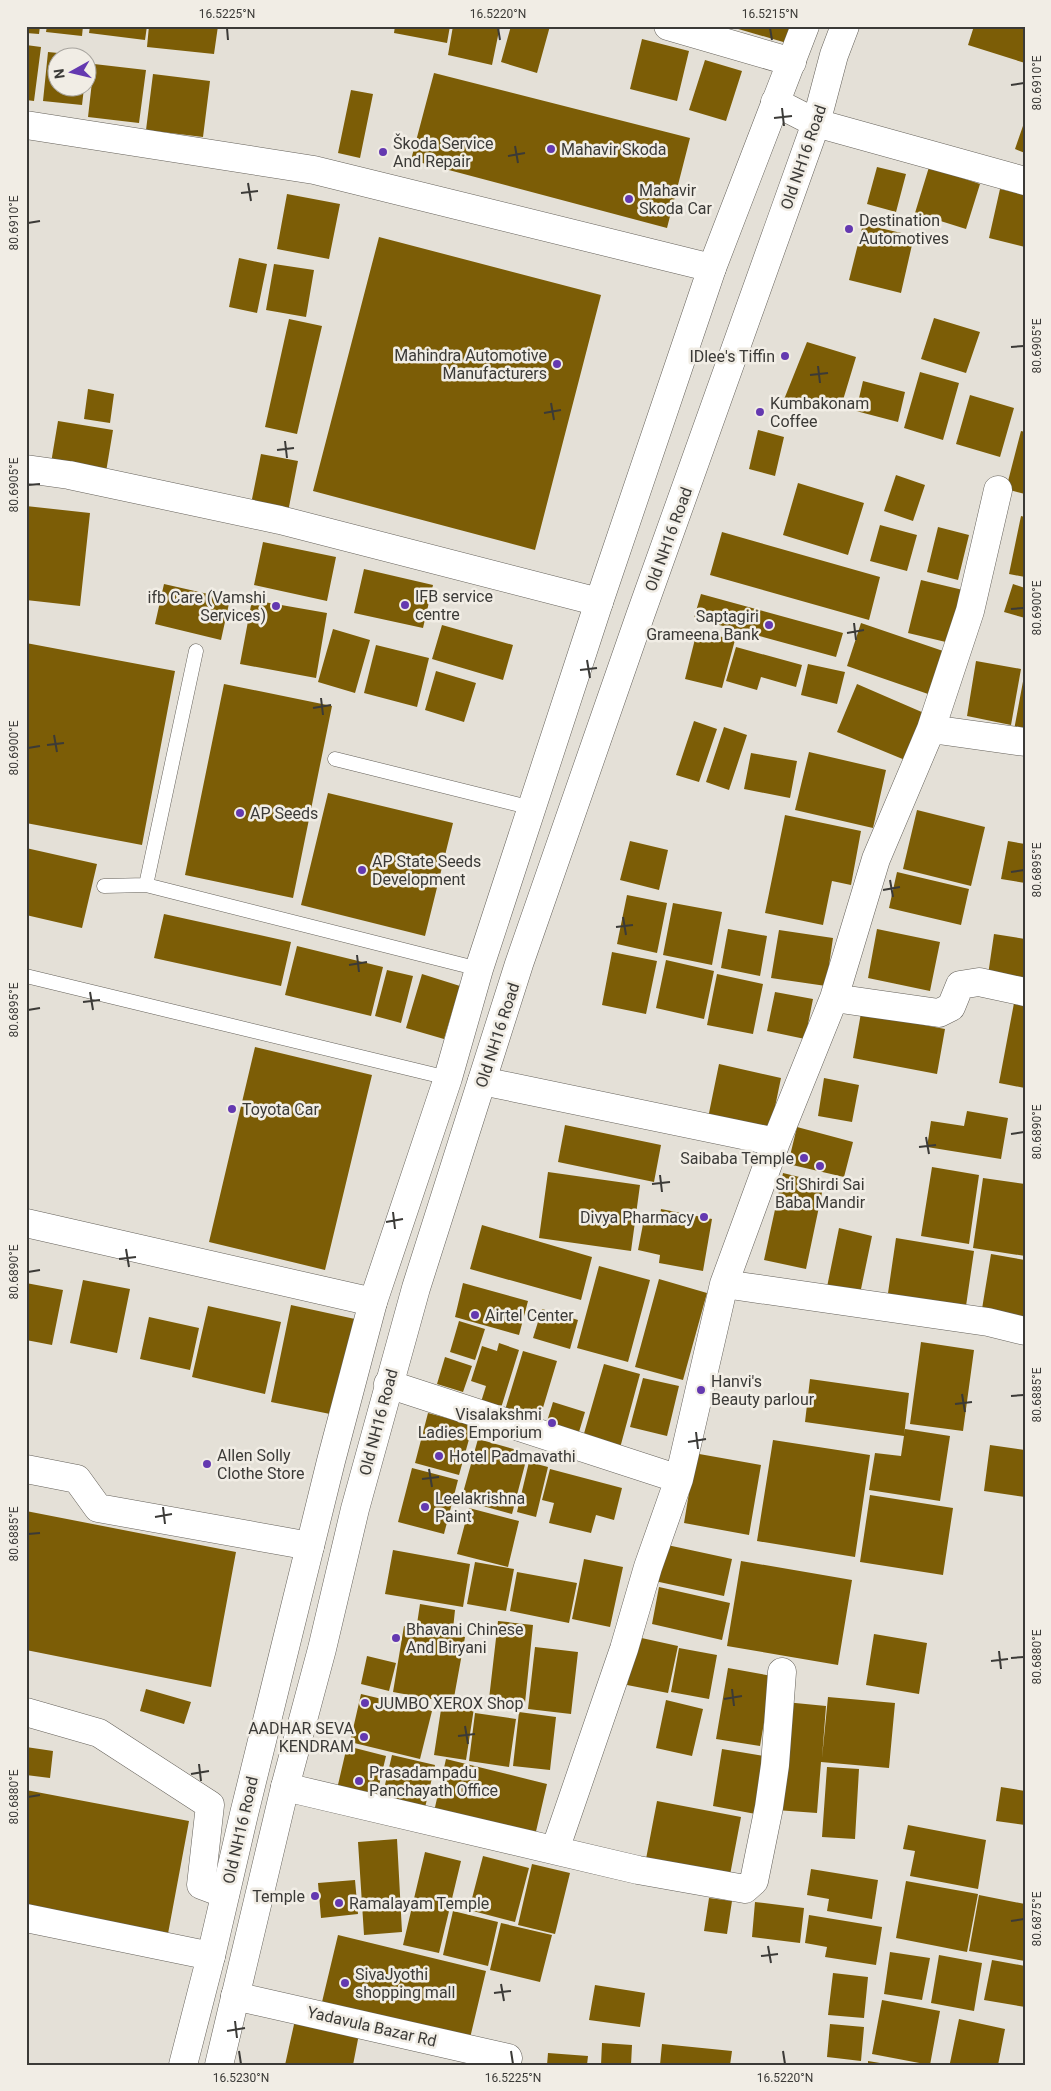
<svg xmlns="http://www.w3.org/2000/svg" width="1051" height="2091" viewBox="0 0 1051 2091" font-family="Roboto,sans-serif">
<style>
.building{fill:#7c5d06}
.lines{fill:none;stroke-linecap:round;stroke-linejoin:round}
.service-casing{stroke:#65615a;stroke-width:15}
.minor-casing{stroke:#65615a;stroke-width:29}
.primary-casing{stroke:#65615a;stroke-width:29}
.service{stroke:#fff;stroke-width:14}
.minor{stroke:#fff;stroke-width:28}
.primary{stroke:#fff;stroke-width:28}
.ticks{fill:none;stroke:#3b3a37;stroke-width:2}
.poi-dot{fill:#6439b0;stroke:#f1ede5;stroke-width:2}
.labels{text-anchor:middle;stroke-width:5;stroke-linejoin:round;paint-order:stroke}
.poi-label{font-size:16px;fill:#3b3a37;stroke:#f1ede5;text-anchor:start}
.street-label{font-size:16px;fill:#3b3a37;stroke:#f1ede5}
.neatline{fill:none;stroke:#3b3a37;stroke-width:2}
.ticks-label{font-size:12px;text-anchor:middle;fill:#3b3a37}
</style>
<rect width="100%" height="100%" fill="#e4e0d7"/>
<path class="building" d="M26,26H40L39,34L26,33Z
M47,26H83L82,36L46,32Z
M90,26H147L145,40L89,33Z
M149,26H218L214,54L147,47Z
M395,26H450L447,43L394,33Z
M453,26H500L492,65L448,55Z
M511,26H550L537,73L501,62Z
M728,26H795L790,44Z
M974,26H1025V63L968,45Z
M642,39L689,51L677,101L630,89Z
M26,45L41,47L34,101L26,100Z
M48,52L89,56L58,58V88H84L82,105L43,101Z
M705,60L742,71L726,121L689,110Z
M94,64L146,70L139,123L88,117Z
M434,73L690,138L667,228L411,160Z
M153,74L210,81L203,137L146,130Z
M351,90L373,94L360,158L338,153Z
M1024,123H1025V153L1015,149Z
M877,167L906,174L896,212L867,204Z
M929,167L980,184L966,229L915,213Z
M1000,189L1025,195V247L989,238Z
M287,194L340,204L329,259L277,249Z
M863,224L914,236L901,293L849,280Z
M379,237L601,295L535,550L313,491Z
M239,258L267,264L257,313L229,307Z
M274,264L314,270L306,317L266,310Z
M934,318L980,332L966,373L921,359Z
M289,319L322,326L297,434L265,427Z
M807,342L856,357L840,410L783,402Z
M920,372L959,383L943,440L904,428Z
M863,381L905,392L898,422L856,411Z
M88,389L114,394L110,423L84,419Z
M970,395L1014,408L1000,457L956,444Z
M58,421L113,430L105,478L50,469Z
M758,430L784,437L775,476L749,469Z
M1021,431L1025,432V494L1006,489Z
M261,454L298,461L288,512L251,504Z
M896,475L925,485L913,521L884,511Z
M798,483L864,503L848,555L783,535Z
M26,506L90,513L80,606L26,600Z
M1021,516L1025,517V577L1009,574Z
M880,525L917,535L907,571L870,561Z
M938,527L969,535L958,580L927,572Z
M722,532L880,577L869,620L710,575Z
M263,542L336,557L327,601L254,585Z
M364,569L433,585L423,628L354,613Z
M921,580L963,590L950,643L908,633Z
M164,584L230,599L221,640L155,624Z
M1013,584L1025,588V618L1004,612Z
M701,594L843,633L836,657L694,618Z
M252,600L327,613L316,678L240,664Z
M861,623L946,652L931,695L847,666Z
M442,625L513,645L503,680L432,659Z
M333,629L370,640L355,693L318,682Z
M697,631L735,640L722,688L685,679Z
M26,643L175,671L142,845L26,823Z
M376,645L429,658L417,707L364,693Z
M736,647L802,665L796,687L761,677L757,690L726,681Z
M976,661L1021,669L1011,725L967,716Z
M808,664L845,672L837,704L801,695Z
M436,671L476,683L464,722L425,710Z
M1024,676H1025V731L1014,730Z
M224,684L332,706L293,898L185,875Z
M857,684L924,713L905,760L837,732Z
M694,721L717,729L699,782L676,775Z
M724,727L747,735L729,790L706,782Z
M809,752L886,770L873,828L795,810Z
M751,753L797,761L790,798L744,789Z
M328,793L453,823L425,936L301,905Z
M917,810L985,827L971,886L903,869Z
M785,815L861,831L851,885L832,881L823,925L765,913Z
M630,841L668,850L659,890L620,880Z
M1008,841L1025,844V883L1001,879Z
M26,848L97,864L82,928L26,915Z
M897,872L969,889L961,925L889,908Z
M627,895L667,903L657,953L617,944Z
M673,903L722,912L712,965L663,955Z
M164,914L291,942L281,986L154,958Z
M728,929L767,936L760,976L721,968Z
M877,929L940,942L930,991L868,978Z
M779,930L833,938L826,986L771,978Z
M994,934L1025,939V980L988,975Z
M297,946L383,967L371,1016L285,995Z
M612,952L657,961L646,1014L602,1005Z
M666,960L714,971L704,1019L656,1008Z
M387,970L413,976L401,1023L375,1016Z
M422,974L460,986L444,1039L406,1028Z
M717,974L763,984L753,1034L707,1025Z
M775,992L813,999L805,1039L767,1031Z
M1014,1003L1025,1005V1088L999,1083Z
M861,1013L945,1029L937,1074L853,1058Z
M255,1047L372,1075L325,1270L209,1242Z
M719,1064L781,1078L770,1131L708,1118Z
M824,1078L859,1085L852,1122L818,1116Z
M967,1111L1008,1118L1001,1159L927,1147L931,1121L964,1126Z
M565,1125L661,1145L654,1182L558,1162Z
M797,1127L853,1142L844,1177L788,1164Z
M932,1167L979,1175L969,1244L921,1236Z
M548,1172L640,1185L631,1251L539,1238Z
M783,1173L824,1183L806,1269L764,1260Z
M983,1178L1025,1184V1256L973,1248Z
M661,1209L712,1219L703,1271L659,1263L660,1255L638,1250L644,1219L659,1222Z
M482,1225L592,1257L581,1300L470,1269Z
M839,1228L872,1236L860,1294L827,1287Z
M896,1238L974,1251L965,1313L887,1300Z
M991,1254L1025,1260V1322L981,1315Z
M599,1266L650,1280L628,1362L577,1348Z
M659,1279L707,1293L683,1380L635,1367Z
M83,1280L130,1289L117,1353L70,1343Z
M26,1283L63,1290L52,1345L26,1340Z
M463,1283L528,1301L519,1335L455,1317Z
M291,1305L355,1319L335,1415L271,1402Z
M208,1306L281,1322L265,1394L192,1377Z
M542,1309L578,1320L570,1349L533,1338Z
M149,1317L199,1328L190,1370L140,1359Z
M459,1321L485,1329L475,1360L450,1352Z
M921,1342L974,1350L963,1431L910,1424Z
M499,1343L519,1350L501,1408L481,1402L486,1386L471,1381L482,1346L497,1351Z
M523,1351L557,1361L539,1421L505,1410Z
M445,1357L472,1366L463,1392L437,1384Z
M604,1364L640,1374L620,1448L583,1437Z
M643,1378L679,1386L667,1436L630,1427Z
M810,1379L909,1393L904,1436L805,1422Z
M553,1402L585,1412L576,1442L544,1431Z
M428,1413L473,1425L459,1475L415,1463Z
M905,1429L950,1436L940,1501L869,1490L875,1453L901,1456Z
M478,1439L528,1453L512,1514L461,1500Z
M773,1440L870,1455L855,1557L757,1541Z
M990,1445L1025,1450V1497L984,1491Z
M688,1452L761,1465L749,1535L684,1523L691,1481Z
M529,1462L548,1467L536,1517L517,1512Z
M412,1468L458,1480L444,1534L398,1522Z
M550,1469L622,1488L614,1520L596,1515L591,1533L549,1523L554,1503L542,1500Z
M870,1495L953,1508L943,1575L860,1562Z
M469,1508L519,1521L508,1567L457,1554Z
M26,1511L236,1552L211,1687L26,1650Z
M658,1543L732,1559L724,1596L650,1580Z
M393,1550L470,1564L463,1607L385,1594Z
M584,1559L623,1567L610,1627L572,1619Z
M741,1561L852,1580L838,1665L727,1646Z
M475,1562L514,1569L506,1611L467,1604Z
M517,1572L577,1583L569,1623L510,1611Z
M659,1587L730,1603L722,1640L652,1624Z
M420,1604L455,1610L453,1629L417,1624Z
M498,1621L533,1625L525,1703L489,1699Z
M404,1626L465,1637L453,1703L393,1692Z
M874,1634L927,1643L919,1694L866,1685Z
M637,1637L678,1646L668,1693L627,1685Z
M535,1647L578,1652L571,1714L528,1709Z
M679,1648L717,1655L709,1699L671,1692Z
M367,1656L396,1663L389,1691L361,1684Z
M728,1668L772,1676L760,1746L716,1739Z
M146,1689L191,1702L184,1724L140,1711Z
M361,1694L432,1711L420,1759L350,1742Z
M828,1697L895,1703L889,1768L821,1762L817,1813L776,1810L785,1702L826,1706L822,1758Z
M666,1700L703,1709L692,1756L656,1748Z
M442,1703L474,1708L466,1760L434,1755Z
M519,1712L556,1717L550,1770L513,1766Z
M475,1713L516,1719L509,1767L469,1761Z
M347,1746L386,1756L376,1798L337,1789Z
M26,1747L53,1751L50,1778L26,1775Z
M722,1749L770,1757L761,1815L713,1806Z
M392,1755L435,1765L424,1812L381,1802Z
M446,1759L547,1784L534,1840L433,1816Z
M827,1767L859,1769L855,1839L822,1837Z
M1001,1787L1025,1791V1825L996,1821Z
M26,1790L189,1821L167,1939L26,1913Z
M657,1801L741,1817L730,1875L646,1859Z
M908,1825L986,1840L978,1889L910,1876L915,1851L903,1849Z
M397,1839L402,1932L364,1935L358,1842Z
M425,1852L461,1861L439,1953L403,1945Z
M483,1856L529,1868L515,1922L469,1910Z
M532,1864L570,1873L555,1934L518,1925Z
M811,1869L878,1880L872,1919L827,1911L829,1899L807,1895Z
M355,1880L358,1914L321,1918L318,1883Z
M906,1881L978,1894L967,1952L896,1938Z
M979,1895L1025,1904V1961L969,1951Z
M709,1898L732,1901L727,1934L704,1931Z
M755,1902L804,1908L800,1943L752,1937Z
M453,1911L498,1922L488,1966L443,1955Z
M809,1915L882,1927L876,1965L825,1957L827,1947L805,1943Z
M501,1923L552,1935L540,1982L490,1970Z
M338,1935L486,1971L470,2038L322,2002Z
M890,1952L930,1958L922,2000L884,1994Z
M939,1955L982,1963L974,2011L931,2003Z
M992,1960L1025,1966V2007L984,2000Z
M833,1973L868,1977L864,2018L828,2015Z
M595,1985L645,1993L640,2027L589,2020Z
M882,2000L940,2011L930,2065L872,2054Z
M959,2019L1005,2029L998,2065H961L950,2063Z
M295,2020L359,2034L353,2065H285Z
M830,2024L864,2027L861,2061L827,2057Z
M602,2043L632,2045L631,2065H601Z
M662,2044L732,2051L730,2065H660Z
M548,2053L588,2056L587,2065H547Z
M868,2061L886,2064V2065H868Z"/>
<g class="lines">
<g class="service-casing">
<path id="service" d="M335,759L532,808
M146,885L196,651
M104,886L146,885L479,969
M26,976L448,1078"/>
</g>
<g class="minor-casing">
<path id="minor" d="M668,26L792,62
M775,102L816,123L1025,181
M26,125L314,170L712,268
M26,469L69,475L280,520L599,602
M931,729L1025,742
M834,998L939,1013L951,1007L960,985L979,982L1025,992
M482,1081L776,1142
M26,1223L373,1302
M724,1284L988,1322L1025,1331
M388,1384L679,1479
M26,1469L77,1479L98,1508L310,1546
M26,1712L99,1733L210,1805L201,1885L225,1894
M285,1787L638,1870L745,1889L754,1881L769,1807L775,1765L782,1672
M555,1850L624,1649L648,1567L679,1479L724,1284L776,1142L834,998L876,859L931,729L970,611L998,490
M26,1918L211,1956
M235,1996L508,2058"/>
</g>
<g class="primary-casing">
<path id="primary" d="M183,2065L211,1956L244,1814L331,1461L373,1302L448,1078L479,969L599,602L712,268L805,26
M219,2065L285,1787L322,1649L355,1509L416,1288L519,964L640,616L816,123L834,55L845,26"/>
</g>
<use href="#service" class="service"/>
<use href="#minor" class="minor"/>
<use href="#primary" class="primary"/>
</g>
<path class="ticks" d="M227,28L228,40M498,28L500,40M770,28L772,40M1011,85L1024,83M782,108L784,126M774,118L792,116M515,146L518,163M508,156L525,153M248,183L251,201M241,193L258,191M28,223L40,221M1011,347L1024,346M818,366L820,383M810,375L828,373M551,403L554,420M544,413L561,410M285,441L287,458M277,450L294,448M28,485L40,484M1011,609L1024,608M854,623L856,640M847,633L864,630M587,660L590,678M580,670L597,668M321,698L323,715M313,708L331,705M54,735L57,752M47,745L64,743M28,748L40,746M1011,872L1024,870M890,880L893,897M883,890L900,887M623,917L626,935M616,927L633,925M357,955L359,972M349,965L367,962M90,992L93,1010M83,1002L100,1000M28,1010L40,1008M1011,1134L1024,1132M926,1137L929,1154M919,1147L936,1145M660,1175L662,1192M652,1184L670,1182M393,1212L395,1229M386,1222L403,1219M126,1249L129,1267M119,1259L136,1257M28,1272L40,1270M962,1394L965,1412M1011,1396L1024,1395M955,1404L972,1402M696,1432L698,1449M688,1442L706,1439M429,1469L432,1487M422,1479L439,1477M163,1507L165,1524M155,1517L172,1514M28,1534L40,1533M999,1651L1001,1669M1011,1658L1024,1657M991,1661L1008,1659M732,1689L734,1706M724,1699L742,1696M465,1726L468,1744M458,1736L475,1734M199,1764L201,1781M191,1774L209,1771M28,1797L40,1795M1011,1921L1024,1919M768,1946L771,1963M761,1956L778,1954M501,1984L504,2001M494,1993L511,1991M235,2021L237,2038M227,2031L245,2028M239,2051L241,2064M511,2051L513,2064M783,2051L785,2064"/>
<g class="poi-dot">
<circle cx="551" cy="149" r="5"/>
<circle cx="383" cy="152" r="5"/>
<circle cx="629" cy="199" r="5"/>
<circle cx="849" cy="229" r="5"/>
<circle cx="785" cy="356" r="5"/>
<circle cx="557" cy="364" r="5"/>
<circle cx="760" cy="412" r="5"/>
<circle cx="405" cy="605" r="5"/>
<circle cx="276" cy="606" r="5"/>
<circle cx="769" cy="625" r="5"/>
<circle cx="240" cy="813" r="5"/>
<circle cx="362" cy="870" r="5"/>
<circle cx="232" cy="1109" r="5"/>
<circle cx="804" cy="1158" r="5"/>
<circle cx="820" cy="1166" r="5"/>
<circle cx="704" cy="1217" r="5"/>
<circle cx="475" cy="1315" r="5"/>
<circle cx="701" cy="1390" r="5"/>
<circle cx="552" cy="1423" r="5"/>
<circle cx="439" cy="1456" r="5"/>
<circle cx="207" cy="1464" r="5"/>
<circle cx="425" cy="1507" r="5"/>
<circle cx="396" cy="1638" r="5"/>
<circle cx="365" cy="1703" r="5"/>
<circle cx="364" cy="1737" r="5"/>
<circle cx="359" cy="1781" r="5"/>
<circle cx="315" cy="1896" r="5"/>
<circle cx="339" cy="1903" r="5"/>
<circle cx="345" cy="1983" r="5"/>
</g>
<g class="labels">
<g class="poi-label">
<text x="393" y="149">Škoda Service<tspan x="393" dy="18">And Repair</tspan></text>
<text x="561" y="155">Mahavir Skoda</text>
<text x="639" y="196">Mahavir<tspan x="639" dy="18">Skoda Car</tspan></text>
<text x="859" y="226">Destination<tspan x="859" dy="18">Automotives</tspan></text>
<text x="547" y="361" text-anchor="end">Mahindra Automotive<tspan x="547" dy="18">Manufacturers</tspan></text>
<text x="775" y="362" text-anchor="end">IDlee's Tiffin</text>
<text x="770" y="409">Kumbakonam<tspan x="770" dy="18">Coffee</tspan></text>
<text x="415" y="602">IFB service<tspan x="415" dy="18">centre</tspan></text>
<text x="266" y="603" text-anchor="end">ifb Care (Vamshi<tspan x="266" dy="18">Services)</tspan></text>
<text x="759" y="622" text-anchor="end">Saptagiri<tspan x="759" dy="18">Grameena Bank</tspan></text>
<text x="250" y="819">AP Seeds</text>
<text x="372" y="867">AP State Seeds<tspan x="372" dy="18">Development</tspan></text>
<text x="242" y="1115">Toyota Car</text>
<text x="794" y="1164" text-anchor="end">Saibaba Temple</text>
<text x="820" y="1190" text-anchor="middle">Sri Shirdi Sai<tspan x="820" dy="18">Baba Mandir</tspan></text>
<text x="694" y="1223" text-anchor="end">Divya Pharmacy</text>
<text x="485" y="1321">Airtel Center</text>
<text x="711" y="1387">Hanvi's<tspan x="711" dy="18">Beauty parlour</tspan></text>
<text x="542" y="1420" text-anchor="end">Visalakshmi<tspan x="542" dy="18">Ladies Emporium</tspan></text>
<text x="217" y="1461">Allen Solly<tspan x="217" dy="18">Clothe Store</tspan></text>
<text x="449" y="1462">Hotel Padmavathi</text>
<text x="435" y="1504">Leelakrishna<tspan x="435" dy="18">Paint</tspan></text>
<text x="406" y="1635">Bhavani Chinese<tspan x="406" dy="18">And Biryani</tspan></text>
<text x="375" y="1709">JUMBO XEROX Shop</text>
<text x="354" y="1734" text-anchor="end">AADHAR SEVA<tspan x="354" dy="18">KENDRAM</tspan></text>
<text x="369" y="1778">Prasadampadu<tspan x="369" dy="18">Panchayath Office</tspan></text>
<text x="305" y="1902" text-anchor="end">Temple</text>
<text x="349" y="1909">Ramalayam Temple</text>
<text x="355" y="1980">SivaJyothi<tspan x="355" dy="18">shopping mall</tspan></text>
</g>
<g class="street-label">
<text transform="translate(803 157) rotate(-71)" y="6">Old NH16 Road</text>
<text transform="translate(668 539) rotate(-70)" y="6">Old NH16 Road</text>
<text transform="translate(497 1035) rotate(-72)" y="6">Old NH16 Road</text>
<text transform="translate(378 1422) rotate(-75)" y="6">Old NH16 Road</text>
<text transform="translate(240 1830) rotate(-77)" y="6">Old NH16 Road</text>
<text transform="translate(372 2026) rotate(13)" y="6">Yadavula Bazar Rd</text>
</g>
</g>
<rect width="1051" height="2091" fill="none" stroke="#f1ede5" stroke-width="55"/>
<g transform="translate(72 72) rotate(262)"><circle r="24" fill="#f1ede5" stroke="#a8a59f"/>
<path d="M0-4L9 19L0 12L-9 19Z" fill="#6439b0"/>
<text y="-8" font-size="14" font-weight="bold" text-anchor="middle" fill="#3b3a37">N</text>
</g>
<rect x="28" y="28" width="996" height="2036" class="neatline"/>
<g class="ticks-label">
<text x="227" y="18">16.5225°N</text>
<text x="498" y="18">16.5220°N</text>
<text x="770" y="18">16.5215°N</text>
<text transform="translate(1037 83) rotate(-90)" y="4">80.6910°E</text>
<text transform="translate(14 223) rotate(-90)" y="4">80.6910°E</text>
<text transform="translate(1037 346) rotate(-90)" y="4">80.6905°E</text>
<text transform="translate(14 485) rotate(-90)" y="4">80.6905°E</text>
<text transform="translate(1037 608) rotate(-90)" y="4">80.6900°E</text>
<text transform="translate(14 748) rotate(-90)" y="4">80.6900°E</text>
<text transform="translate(1037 870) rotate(-90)" y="4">80.6895°E</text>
<text transform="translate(14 1010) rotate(-90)" y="4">80.6895°E</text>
<text transform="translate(1037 1132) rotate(-90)" y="4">80.6890°E</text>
<text transform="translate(14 1272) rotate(-90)" y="4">80.6890°E</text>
<text transform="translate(1037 1395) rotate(-90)" y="4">80.6885°E</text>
<text transform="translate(14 1534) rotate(-90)" y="4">80.6885°E</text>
<text transform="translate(1037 1657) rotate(-90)" y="4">80.6880°E</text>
<text transform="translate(14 1797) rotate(-90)" y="4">80.6880°E</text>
<text transform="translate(1037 1919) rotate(-90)" y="4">80.6875°E</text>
<text x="241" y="2082">16.5230°N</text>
<text x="513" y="2082">16.5225°N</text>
<text x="785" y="2082">16.5220°N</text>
</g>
</svg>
